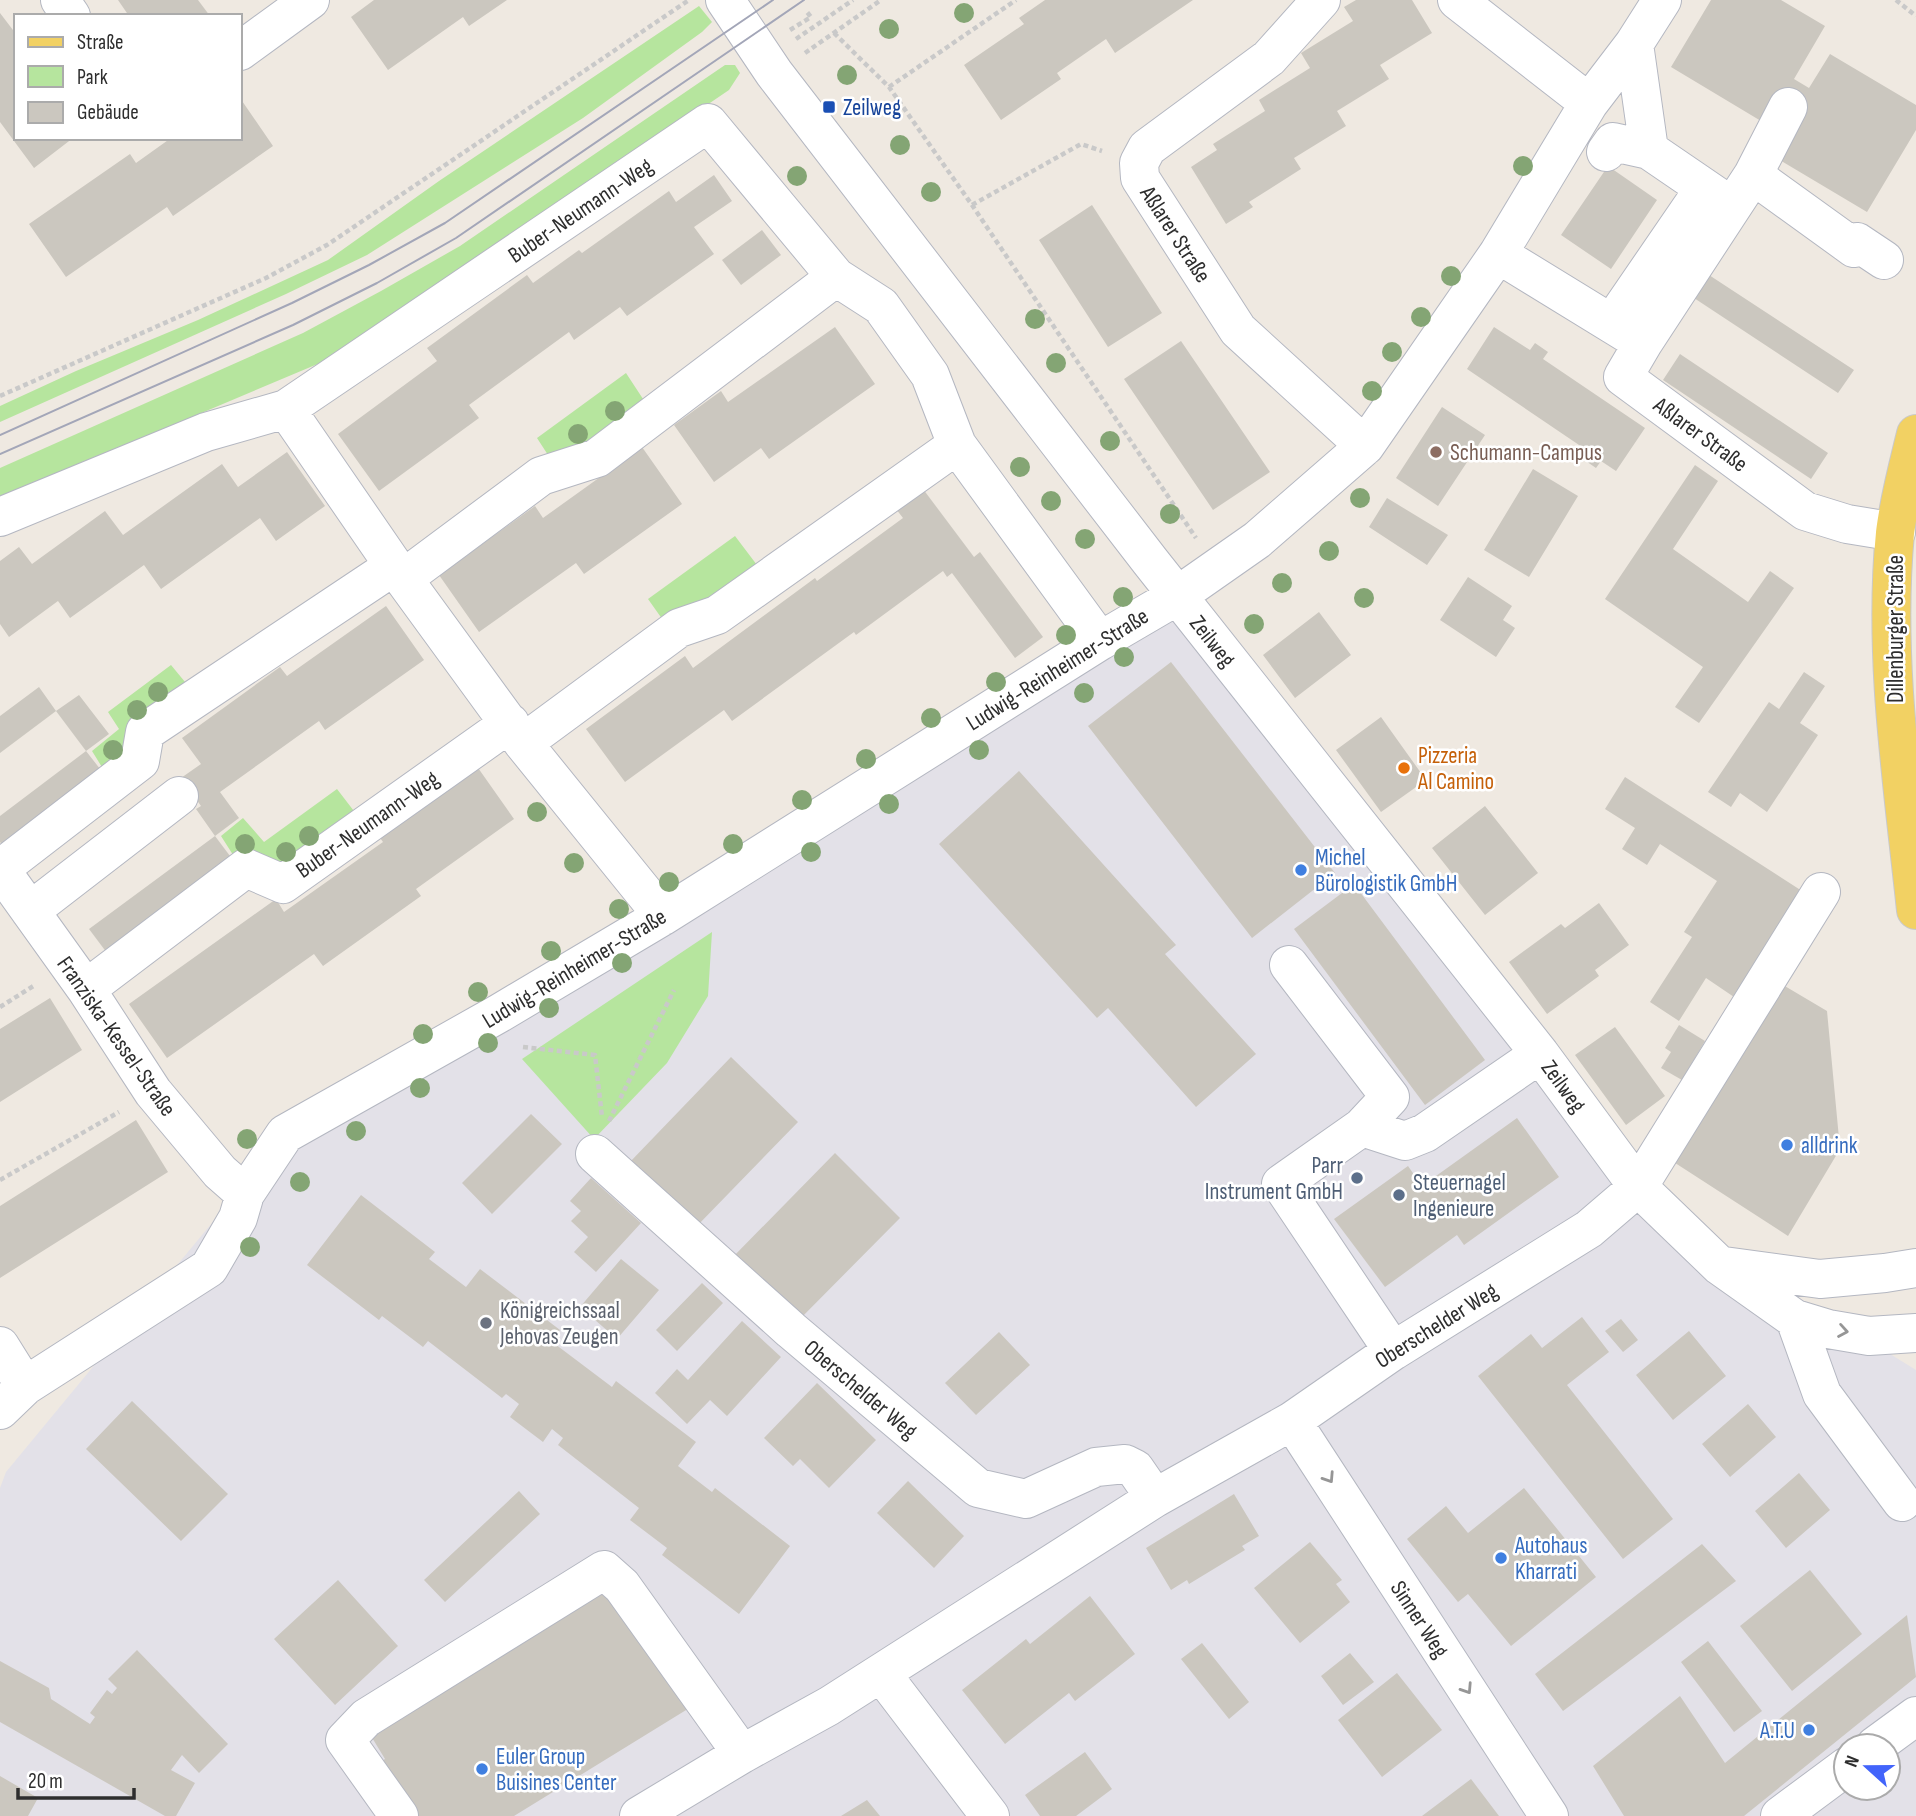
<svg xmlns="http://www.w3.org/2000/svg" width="1916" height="1816" viewBox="0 0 1916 1816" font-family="'Sofia Sans Condensed',sans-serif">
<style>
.industrial{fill:#e3e1e8;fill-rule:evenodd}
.green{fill:#b6e59e}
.building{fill:#cbc7bf}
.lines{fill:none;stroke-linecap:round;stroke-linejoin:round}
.minor-casing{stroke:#b4b7c1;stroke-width:40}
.major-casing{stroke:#c9c9c9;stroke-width:40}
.path{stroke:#c9c9c9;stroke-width:4.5;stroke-dasharray:5 3.5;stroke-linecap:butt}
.minor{stroke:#fff;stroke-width:38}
.major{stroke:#f2d163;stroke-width:38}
.tram{stroke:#a3a6b8;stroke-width:2}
.tree{fill:#84a574}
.oneway{stroke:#969696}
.transit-dot{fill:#1a4fb4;stroke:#fff;stroke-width:2.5}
.education-dot{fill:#8d6e63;stroke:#fff;stroke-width:2.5}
.food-dot{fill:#e8710a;stroke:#fff;stroke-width:2.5}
.shop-dot{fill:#3f7fe0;stroke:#fff;stroke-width:2.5}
.service-dot{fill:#5c6f8a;stroke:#fff;stroke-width:2.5}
.worship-dot{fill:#6b7280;stroke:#fff;stroke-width:2.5}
.labels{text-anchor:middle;stroke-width:5;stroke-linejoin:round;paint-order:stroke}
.transit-label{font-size:23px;fill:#164399;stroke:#fff;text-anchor:start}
.street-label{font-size:23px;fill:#2e2e2e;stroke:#fff}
.education-label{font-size:23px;fill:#785e54;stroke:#fff;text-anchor:start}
.food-label{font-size:23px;fill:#c56008;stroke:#fff;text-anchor:start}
.shop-label{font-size:23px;fill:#366cbe;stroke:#fff;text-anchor:start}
.service-label{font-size:23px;fill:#4e5e75;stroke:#fff;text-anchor:end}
.worship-label{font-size:23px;fill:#5b616d;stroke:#fff;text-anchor:start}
</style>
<rect width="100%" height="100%" fill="#efe9e1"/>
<path class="industrial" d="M1185,614L1644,1202L1916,1370V1816H0V1488L6,1472L283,1137ZM1846,1746H1888V1788H1846Z"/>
<path class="green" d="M699,6L712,22L702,32L583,118L367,255L286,294L0,422V406L76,371L198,320L328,260L439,181Z
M725,65H735L740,73L729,90L339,355L0,498V468L303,333L381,291L460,246Z
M626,373L645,402L586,452L548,455L537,438Z
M735,536L760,569L665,623L648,599Z
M171,665L190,688L132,753L105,772L92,751L119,729L108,712Z
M337,789L357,815L280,876L235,858L221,836L243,818L264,842Z
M712,932L708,996L667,1063L594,1139L522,1059Z"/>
<path class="building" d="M118,0H198L210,16H129Z
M374,0H507L469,26L463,17L388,70L351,17Z
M1045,0H1193L1115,53L1106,39L1057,73L1061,79L1001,120L964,65L1024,24L1019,18Z
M1356,0H1412L1432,33L1380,65L1389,79L1337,111L1346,126L1294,158L1301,169L1249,202L1253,207L1226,224L1191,167L1217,150L1213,144L1265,111L1259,100L1310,68L1301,53L1353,21L1344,7Z
M1711,0H1781L1825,26L1794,79L1809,88L1830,54L1916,105V130L1867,212L1773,156L1766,124L1671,67Z
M0,13L16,34V138H73L34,168L0,122Z
M240,98L273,146L173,216L167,207L66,277L29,224L130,154L136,163L171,138H240Z
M1608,166L1657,200L1611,269L1561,235Z
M714,175L732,201L694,227L714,254L627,316L620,307L574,340L569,332L469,405L479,418L379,491L338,434L437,361L427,348L527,275L533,283L579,250L582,253L669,191L676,202Z
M1092,205L1162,313L1108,347L1039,240Z
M762,230L781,255L741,285L722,260Z
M1709,275L1854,370L1838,393L1694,298Z
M835,327L875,384L769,459L761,448L714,482L674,425L721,391L728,402Z
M1494,327L1530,350L1535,343L1548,352L1543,359L1645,428L1616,471L1601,461L1596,468L1577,455L1582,447L1467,369Z
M1181,341L1270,472L1213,510L1124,379Z
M1680,354L1828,453L1811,479L1663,380Z
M1442,407L1485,435L1438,506L1396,478Z
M642,447L682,504L584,574L576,563L479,632L439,575L535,506L543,518Z
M287,452L325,506L276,541L260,518L161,589L144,565L70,618L58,601L9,637L0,624V561L19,547L32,564L105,511L123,535L222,464L238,487Z
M1695,465L1718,481L1673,549L1748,602L1770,571L1794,588L1699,723L1675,707L1703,667L1605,599Z
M1533,469L1578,496L1529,577L1484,550Z
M923,489L974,557L980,552L1043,637L1015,658L952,573L947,577L943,571L856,635L854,632L732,721L724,710L625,782L586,729L685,656L693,668L815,578L817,581L903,518L896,509Z
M1387,498L1448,535L1427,565L1369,527Z
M1468,577L1512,606L1503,620L1515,628L1496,657L1440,620Z
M386,606L424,660L325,730L319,721L220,792L239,818L215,836L196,809L201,806L181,778L201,764L182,738L280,667L287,676Z
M1319,612L1351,655L1295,698L1263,655Z
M1171,662L1335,873L1252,938L1088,726Z
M1804,672L1825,686L1800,723L1818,735L1767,812L1740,793L1731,807L1708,792L1769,702L1779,709Z
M39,687L56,711L0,753V716Z
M79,695L109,734L86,751L56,711Z
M1381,717L1426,780L1381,812L1336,750Z
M86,751L104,774L5,848L0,842V816Z
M476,765L514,819L416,889L421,896L323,966L314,954L167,1058L129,1004L276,899L284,912L383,842L378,835Z
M1019,771L1176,945L1165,954L1256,1054L1196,1107L1108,1008L1097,1018L939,844Z
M1625,777L1802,891L1734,997L1706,978L1679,1021L1650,1002L1692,937L1684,932L1717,881L1660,844L1647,865L1622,849L1635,828L1605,809Z
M1485,806L1538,873L1485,915L1432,848Z
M215,836L233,860L107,953L89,929Z
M1354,884L1485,1060L1425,1105L1294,929Z
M1599,903L1629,945L1595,970L1599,976L1547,1014L1509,962L1561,924L1565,928Z
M1778,982L1827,1011L1840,1149L1788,1236L1669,1159Z
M50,998L82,1050L0,1102V1029Z
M1679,1025L1705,1041L1682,1080L1661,1068L1671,1052L1665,1048Z
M1615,1027L1665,1096L1626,1125L1575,1055Z
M731,1057L798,1122L696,1227L629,1163Z
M531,1114L562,1144L492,1214L462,1183Z
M1517,1118L1559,1177L1464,1245L1457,1235L1385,1287L1334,1219L1408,1166L1422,1186Z
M136,1120L168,1172L0,1278V1206Z
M835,1153L900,1218L795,1324L730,1260Z
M591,1178L641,1223L596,1272L574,1252L588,1237L571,1221L581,1211L570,1201Z
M361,1195L435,1252L429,1259L466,1287L480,1269L560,1330L551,1341L612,1387L616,1381L696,1442L678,1466L712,1492L715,1488L790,1546L739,1614L662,1555L667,1548L630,1520L639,1508L558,1445L563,1438L552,1429L543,1442L510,1417L519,1404L506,1394L502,1398L428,1341L423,1347L382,1316L379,1320L307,1265Z
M621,1259L659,1290L617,1339L580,1307Z
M702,1283L723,1303L677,1351L656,1330Z
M1582,1317L1609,1352L1567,1385L1673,1519L1623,1559L1478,1376L1531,1334L1542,1348Z
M1621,1319L1638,1340L1623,1352L1605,1331Z
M742,1321L781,1357L727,1416L710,1400L687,1424L655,1393L677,1369L688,1380Z
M1689,1331L1726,1376L1673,1420L1636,1375Z
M999,1332L1030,1365L976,1415L945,1383Z
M817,1383L876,1440L829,1488L800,1459L793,1466L764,1438Z
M132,1401L228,1494L181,1541L86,1449Z
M1748,1404L1776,1437L1730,1477L1702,1444Z
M1799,1473L1830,1510L1786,1548L1755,1511Z
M908,1481L964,1536L934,1568L877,1513Z
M1524,1488L1596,1577L1511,1646L1468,1594L1458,1602L1407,1539L1446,1506L1468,1533Z
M519,1491L540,1514L445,1602L424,1580Z
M1234,1494L1259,1536L1242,1546L1245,1550L1189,1584L1187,1580L1171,1590L1146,1548Z
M1310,1542L1342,1580L1336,1584L1350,1602L1300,1643L1254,1588Z
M1702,1544L1736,1581L1563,1711L1535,1674Z
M1810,1570L1862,1634L1792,1691L1740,1626Z
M338,1580L398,1646L335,1705L274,1639Z
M603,1586L691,1707L514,1816H409L377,1764L385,1759L368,1731Z
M1090,1596L1135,1654L1075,1701L1069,1693L1005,1744L962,1690L1026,1639L1030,1644Z
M1907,1615L1916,1677L1744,1816H1624L1593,1766L1680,1696L1725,1763Z
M1708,1641L1762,1711L1734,1732L1681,1662Z
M1202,1643L1249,1702L1229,1719L1181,1659Z
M137,1650L228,1744L199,1773L182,1755L171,1770L195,1783L176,1816H165L0,1722V1661L49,1688L51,1699L90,1724L95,1717L90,1713L107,1690L112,1694L117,1688L108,1679Z
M1350,1653L1374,1682L1343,1705L1321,1676Z
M1397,1673L1442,1730L1382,1777L1338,1720Z
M1085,1752L1112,1789L1076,1816H1040L1025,1795Z
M0,1776L38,1798L28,1816H0Z
M1471,1779L1499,1816H1422Z
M867,1800L880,1816H841Z"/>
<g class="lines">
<g class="minor-casing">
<path id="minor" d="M60,0L71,16
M725,0L774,73L1150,561L1540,1054L1638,1187L1720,1266L1795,1319L1828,1329L1869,1336L1916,1333
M1321,0L1269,58L1147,148L1139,163L1140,178L1238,330L1365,446
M1457,0L1589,103
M1634,44L1649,150L1731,206
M240,51L310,0
M1606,152L1613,142L1649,150
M1753,175L1854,248L1857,242L1884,260
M1498,254L1643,343L1623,377L1805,511L1847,524L1896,532
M1612,323L1697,199
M1643,343L1753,175L1788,107
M286,409L394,566L523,743L663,916
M0,517L206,432L286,409L708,123L836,277L881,306L930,375L957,445L1100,641
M404,578L541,476L597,458L836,277
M523,743L679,628L717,615L957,445
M0,869L140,761L145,732L394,566
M0,869L86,989L153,1092L220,1172L245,1194
M30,911L179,796
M1289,965L1390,1097L1362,1127L1281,1184L1393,1351
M86,989L246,868L283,884L510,723
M1362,1127L1405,1141L1425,1133L1540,1054
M595,1154L791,1330L978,1488L1026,1499L1096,1467L1125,1464L1135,1469L1155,1498
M1724,1266L1820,1279L1885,1273L1916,1268
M1795,1319L1822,1394L1902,1502
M0,1346L25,1386
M0,1410L25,1386L209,1268L238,1218L245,1194L285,1134L498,1014L663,916L1100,641L1177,596L1257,540L1365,446L1498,254L1589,103L1634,44L1662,0
M1292,1421L1549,1816
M881,1673L990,1816
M1875,1746L1916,1716
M399,1816L345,1740L366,1718L604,1570L622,1586L742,1754
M639,1816L742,1754L829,1706L1155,1498L1292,1421L1393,1351L1589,1229L1638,1187L1821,892
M1780,1816L1846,1767"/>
</g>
<g class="major-casing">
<path id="major" d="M1916,434C1908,467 1899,500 1895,533C1883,659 1903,785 1916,910"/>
</g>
<path class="path" d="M1896,0L1916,16
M790,30L811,17L807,12
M834,33L889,87L972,205L1196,538
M796,39L853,0
M805,53L881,0
M889,87L1016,0
M972,205L1081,144L1102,151
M0,396L266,278L327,245L689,0
M0,1007L35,985
M523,1047L595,1055L602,1117
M609,1121L674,990
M0,1180L119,1112"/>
<use href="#minor" class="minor"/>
<use href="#major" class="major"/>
<path class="tram" d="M0,435L292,303L369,265L445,223L773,0
M0,454L293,325L377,283L456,238L804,0"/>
</g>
<g class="tree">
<circle cx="964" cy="13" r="10"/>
<circle cx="889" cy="29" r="10"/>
<circle cx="847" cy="75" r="10"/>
<circle cx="900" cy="145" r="10"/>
<circle cx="1523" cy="166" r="10"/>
<circle cx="797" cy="176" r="10"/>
<circle cx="931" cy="192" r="10"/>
<circle cx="1451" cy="276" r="10"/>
<circle cx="1421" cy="317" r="10"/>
<circle cx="1035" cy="319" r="10"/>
<circle cx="1392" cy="352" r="10"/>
<circle cx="1056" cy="363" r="10"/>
<circle cx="1372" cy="391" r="10"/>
<circle cx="615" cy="411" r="10"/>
<circle cx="578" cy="434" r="10"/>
<circle cx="1110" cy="441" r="10"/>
<circle cx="1020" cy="467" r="10"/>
<circle cx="1360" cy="498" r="10"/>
<circle cx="1051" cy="501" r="10"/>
<circle cx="1170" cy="514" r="10"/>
<circle cx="1085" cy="539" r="10"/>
<circle cx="1329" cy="551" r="10"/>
<circle cx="1282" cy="583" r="10"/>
<circle cx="1123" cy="597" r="10"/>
<circle cx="1364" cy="598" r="10"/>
<circle cx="1254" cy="624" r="10"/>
<circle cx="1066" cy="635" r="10"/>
<circle cx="1124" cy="657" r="10"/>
<circle cx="996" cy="682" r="10"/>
<circle cx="158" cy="692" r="10"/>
<circle cx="1084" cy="693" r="10"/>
<circle cx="137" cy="710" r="10"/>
<circle cx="931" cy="718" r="10"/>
<circle cx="113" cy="750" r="10"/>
<circle cx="979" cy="750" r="10"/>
<circle cx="866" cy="759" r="10"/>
<circle cx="802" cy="800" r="10"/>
<circle cx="889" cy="804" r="10"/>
<circle cx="537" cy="812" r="10"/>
<circle cx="309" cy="836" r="10"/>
<circle cx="245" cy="844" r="10"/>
<circle cx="733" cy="844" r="10"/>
<circle cx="286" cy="852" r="10"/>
<circle cx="811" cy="852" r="10"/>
<circle cx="574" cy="863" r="10"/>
<circle cx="669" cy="882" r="10"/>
<circle cx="619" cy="909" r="10"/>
<circle cx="551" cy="951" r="10"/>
<circle cx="622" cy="963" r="10"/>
<circle cx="478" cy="992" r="10"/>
<circle cx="549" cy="1008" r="10"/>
<circle cx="423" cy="1034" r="10"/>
<circle cx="488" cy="1043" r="10"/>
<circle cx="420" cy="1088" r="10"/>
<circle cx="356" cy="1131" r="10"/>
<circle cx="247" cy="1139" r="10"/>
<circle cx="300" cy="1182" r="10"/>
<circle cx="250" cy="1247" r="10"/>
</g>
<defs><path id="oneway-chevron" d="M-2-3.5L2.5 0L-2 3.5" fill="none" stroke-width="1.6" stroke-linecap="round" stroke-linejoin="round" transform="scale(1.75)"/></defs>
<g class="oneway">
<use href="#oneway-chevron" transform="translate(1843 1331) rotate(10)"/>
<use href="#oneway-chevron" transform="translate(1329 1478) rotate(57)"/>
<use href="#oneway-chevron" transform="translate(1467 1689) rotate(57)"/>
</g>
<rect class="transit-dot" x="822" y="100" width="14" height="14" rx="3.5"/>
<circle class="education-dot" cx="1436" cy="452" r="7"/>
<circle class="food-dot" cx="1404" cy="768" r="7"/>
<g class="shop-dot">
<circle cx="1301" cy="870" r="7"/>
<circle cx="1787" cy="1145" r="7"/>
<circle cx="1501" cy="1558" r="7"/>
<circle cx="1809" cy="1730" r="7"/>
<circle cx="482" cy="1769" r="7"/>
</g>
<g class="service-dot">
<circle cx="1357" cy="1178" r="7"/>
<circle cx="1399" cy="1195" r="7"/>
</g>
<circle class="worship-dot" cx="486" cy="1323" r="7"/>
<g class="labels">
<g class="transit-label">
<text x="843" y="115">Zeilweg</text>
</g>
<g class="street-label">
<text transform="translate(580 210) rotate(-34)" y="8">Buber-Neumann-Weg</text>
<text transform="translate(1176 234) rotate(57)" y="8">Aßlarer Straße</text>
<text transform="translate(1701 434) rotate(36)" y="8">Aßlarer Straße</text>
<text transform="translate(1895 629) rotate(-90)" y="8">Dillenburger Straße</text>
<text transform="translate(1213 641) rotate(52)" y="8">Zeilweg</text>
<text transform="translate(1057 669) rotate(-32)" y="8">Ludwig-Reinheimer-Straße</text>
<text transform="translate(367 824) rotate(-35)" y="8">Buber-Neumann-Weg</text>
<text transform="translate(574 968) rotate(-31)" y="8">Ludwig-Reinheimer-Straße</text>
<text transform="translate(117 1036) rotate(55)" y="8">Franziska-Kessel-Straße</text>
<text transform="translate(1564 1086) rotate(54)" y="8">Zeilweg</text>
<text transform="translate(1436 1325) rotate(-32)" y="8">Oberschelder Weg</text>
<text transform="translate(861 1389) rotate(40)" y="8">Oberschelder Weg</text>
<text transform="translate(1420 1619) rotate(57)" y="8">Sinner Weg</text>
</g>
<g class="education-label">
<text x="1450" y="460">Schumann-Campus</text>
</g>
<g class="food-label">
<text x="1418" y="763">Pizzeria<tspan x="1418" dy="26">Al Camino</tspan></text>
</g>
<g class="shop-label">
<text x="1315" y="865">Michel<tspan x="1315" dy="26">Bürologistik GmbH</tspan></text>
<text x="1801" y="1153">alldrink</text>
<text x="1515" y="1553">Autohaus<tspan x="1515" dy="26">Kharrati</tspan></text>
<text x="1795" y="1738" text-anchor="end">A.T.U</text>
<text x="496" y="1764">Euler Group<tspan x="496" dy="26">Buisines Center</tspan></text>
</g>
<g class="service-label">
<text x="1343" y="1173">Parr<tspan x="1343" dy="26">Instrument GmbH</tspan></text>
<text x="1413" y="1190" text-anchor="start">Steuernagel<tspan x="1413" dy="26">Ingenieure</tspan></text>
</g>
<g class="worship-label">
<text x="500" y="1318">Königreichssaal<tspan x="500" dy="26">Jehovas Zeugen</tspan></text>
</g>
</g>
<rect x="14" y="14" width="228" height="126" fill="#ffffff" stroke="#ababab" stroke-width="2"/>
<rect x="28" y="37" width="35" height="10" fill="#f2d163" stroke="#ababab" stroke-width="2"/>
<text x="77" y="49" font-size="21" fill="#2e2e2e">Straße</text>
<rect x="28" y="66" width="35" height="21" fill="#b6e59e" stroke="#ababab" stroke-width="2"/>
<text x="77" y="84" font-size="21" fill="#2e2e2e">Park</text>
<rect x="28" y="102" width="35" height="21" fill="#cbc7bf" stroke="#ababab" stroke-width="2"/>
<text x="77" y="119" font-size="21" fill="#2e2e2e">Gebäude</text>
<g transform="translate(1867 1767) rotate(291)"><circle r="33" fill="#ffffff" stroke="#ababab" stroke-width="2"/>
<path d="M0-5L12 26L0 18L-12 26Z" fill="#4264fb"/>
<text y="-10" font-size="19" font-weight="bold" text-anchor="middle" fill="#2e2e2e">N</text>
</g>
<path d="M18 1788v10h116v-10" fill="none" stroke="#2e2e2e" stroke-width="3.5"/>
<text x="28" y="1788" font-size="21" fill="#2e2e2e" stroke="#ffffff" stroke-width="5" paint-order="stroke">20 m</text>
</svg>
